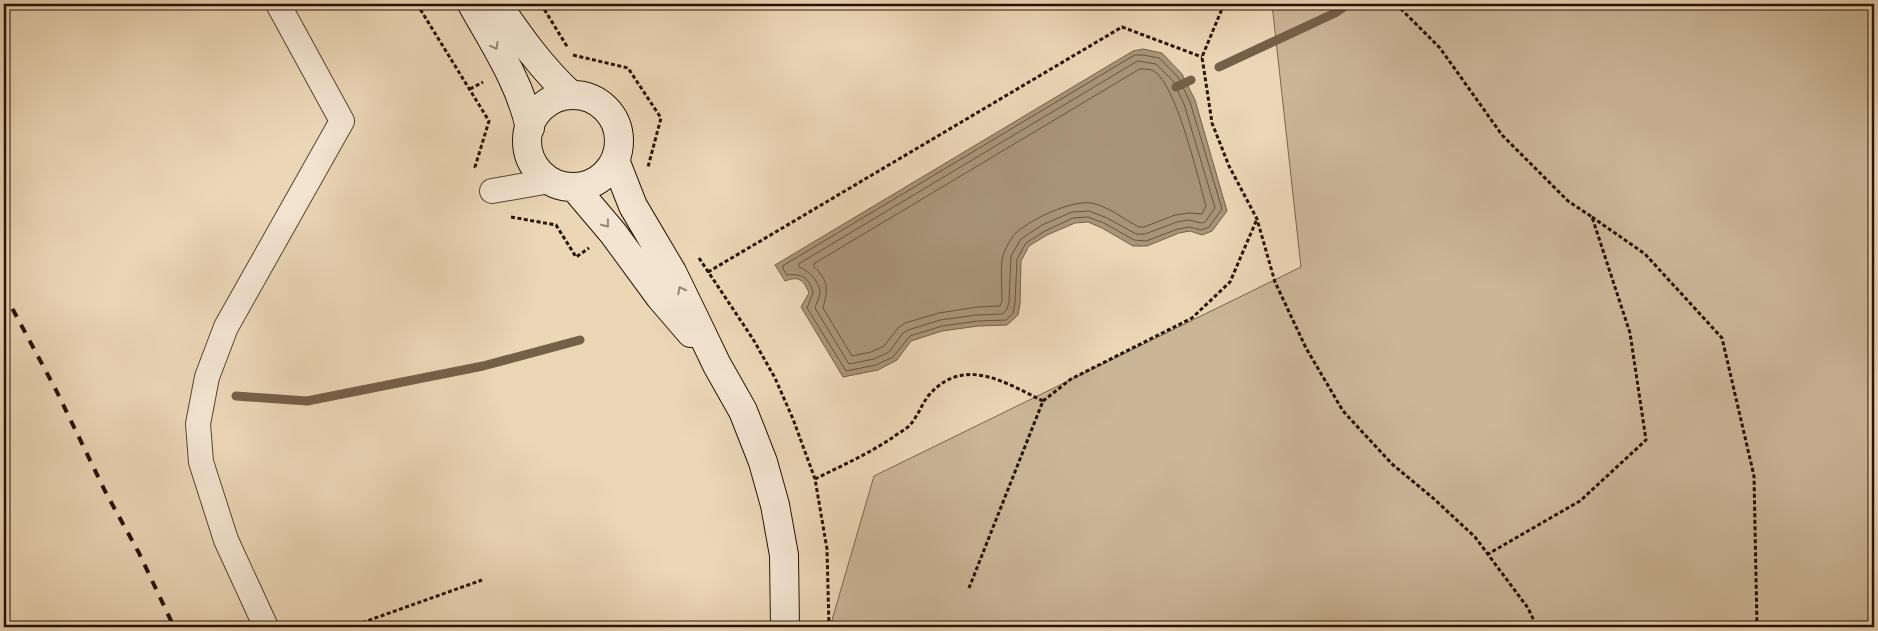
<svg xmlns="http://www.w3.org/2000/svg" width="1878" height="631" viewBox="0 0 1878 631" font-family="'Sorts Mill Goudy',serif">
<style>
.green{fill:#cab597;stroke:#78644c}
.water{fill:#a89478;stroke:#746048}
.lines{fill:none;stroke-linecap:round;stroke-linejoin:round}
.shore{stroke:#67543c;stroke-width:1}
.stream{stroke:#746048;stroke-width:9}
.street-casing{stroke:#57442e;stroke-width:26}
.secondary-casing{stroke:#261301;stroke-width:30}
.path{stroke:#261301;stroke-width:3;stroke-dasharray:4 2.5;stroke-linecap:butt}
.street{stroke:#f2e4d0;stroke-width:24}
.secondary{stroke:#f2e4d0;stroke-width:28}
.rail{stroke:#261301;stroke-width:4;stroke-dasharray:9 9;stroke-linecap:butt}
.oneway{stroke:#968673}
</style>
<rect width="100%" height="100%" fill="#ebd6b6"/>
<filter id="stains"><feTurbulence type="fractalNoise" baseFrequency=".004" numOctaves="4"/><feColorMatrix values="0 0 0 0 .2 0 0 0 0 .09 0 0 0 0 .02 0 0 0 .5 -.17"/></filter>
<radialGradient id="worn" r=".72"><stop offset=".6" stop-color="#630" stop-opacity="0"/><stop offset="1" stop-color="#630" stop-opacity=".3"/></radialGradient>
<path class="green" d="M1272,4H1874V627H830L874,476L1301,267Z"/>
<path class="water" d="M1143,49L1162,53L1182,74L1195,100L1227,211L1212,231L1202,235L1190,231L1179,233L1147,246H1133L1102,228L1088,222L1075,223L1047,235L1029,246L1021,261L1020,304L1018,315L1007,325L978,326L942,331L911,341L897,360L878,370L843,377L801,307L809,293C803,279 799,276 785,281L775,265L1133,51Z"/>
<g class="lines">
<path class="shore" d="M1135,55H1143L1159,58L1178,77L1190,102L1222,209L1209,227L1201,230L1190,227L1178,229L1146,241L1134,240L1104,223L1088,217L1073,218L1045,231L1026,243L1017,259L1015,303L1013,313L1006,320L978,321L942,326L910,336L893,357L876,365L846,371L807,308L813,293C810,278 801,273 787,275L783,269V266Z
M1138,61L1156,64L1173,81L1184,104L1215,208L1205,222L1201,223L1189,220L1177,222L1145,234H1136L1107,218L1089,211L1072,212L1042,225L1021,239L1011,256L1009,302L1007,309L1003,314L977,315L940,320L908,330L903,333L889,352L874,359L849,364L815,308C816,303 820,298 820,292C819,281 809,271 799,267V264Z
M1140,69C1143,69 1148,69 1152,70C1176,81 1198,179 1206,206L1202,214L1189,213L1175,215L1144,227H1139C1123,219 1108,206 1091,203C1071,200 1032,219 1017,232C1011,237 1006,248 1003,255C1000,267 1002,288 1002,301L1000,306L977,307L939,313L905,323L898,328L884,346L871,352L852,356L823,308C828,289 829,281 814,267V264Z"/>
<path class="stream" d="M1219,67L1335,13L1348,4
M1176,87L1191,80
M236,396L307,401L483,366L580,340"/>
<g class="street-casing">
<path id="street" d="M492,191L550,181
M266,627L226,540L201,462L198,424L207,377L226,327L342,121L278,4"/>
</g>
<g class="secondary-casing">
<path id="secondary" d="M472,4C494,44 520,82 530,128
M497,4C519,36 542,69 571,95
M527 141a46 46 0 1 1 92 0a46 46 0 1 1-92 0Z
M615,160L633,206L672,272L692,313L717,365L743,411L763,462L775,505L784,555L785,627
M574,187L613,233L660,297L691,333"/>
</g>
<path class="path" d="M417,4L489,121L475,167L477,169
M541,4L568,48
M1224,4L1202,57L1212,123L1229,166L1257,219L1275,282L1306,348L1343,411L1392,464L1433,498L1475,537L1528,608L1537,627
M1396,4L1440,48L1502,135L1568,201L1592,217L1630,333L1646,440L1580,501L1488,554
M573,55L628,68L661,118L648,167
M470,89L483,82
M511,217L556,225L576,257L589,248
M1592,217L1645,254L1722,338L1754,476L1757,627
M699,258L753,339L775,378L793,419L815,479L827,549L829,627
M708,272L1122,27L1202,57
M1043,401L1071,379L1192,318L1230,282L1257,219
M815,479C841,466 868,454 892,438C897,434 903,431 908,427C918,417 921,405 929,395C964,355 1006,383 1043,401L969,588
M350,627L482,580"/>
<use href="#street" class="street"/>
<use href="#secondary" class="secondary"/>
<path class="rail" d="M4,293L56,390L106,493L139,553L174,627"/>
</g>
<defs><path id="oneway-chevron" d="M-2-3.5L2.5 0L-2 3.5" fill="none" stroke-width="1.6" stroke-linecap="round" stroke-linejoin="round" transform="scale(1.25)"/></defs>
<g class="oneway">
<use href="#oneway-chevron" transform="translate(495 46) rotate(61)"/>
<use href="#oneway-chevron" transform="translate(606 224) rotate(52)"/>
<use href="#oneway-chevron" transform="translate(681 290) rotate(-117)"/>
</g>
<rect width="1878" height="631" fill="none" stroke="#ebd6b6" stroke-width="20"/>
<rect x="5" y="5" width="1868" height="621" fill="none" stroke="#261301" stroke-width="2.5"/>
<rect x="10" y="10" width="1858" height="611" fill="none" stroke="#261301"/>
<rect width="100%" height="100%" filter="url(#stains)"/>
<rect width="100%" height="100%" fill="url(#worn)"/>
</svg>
